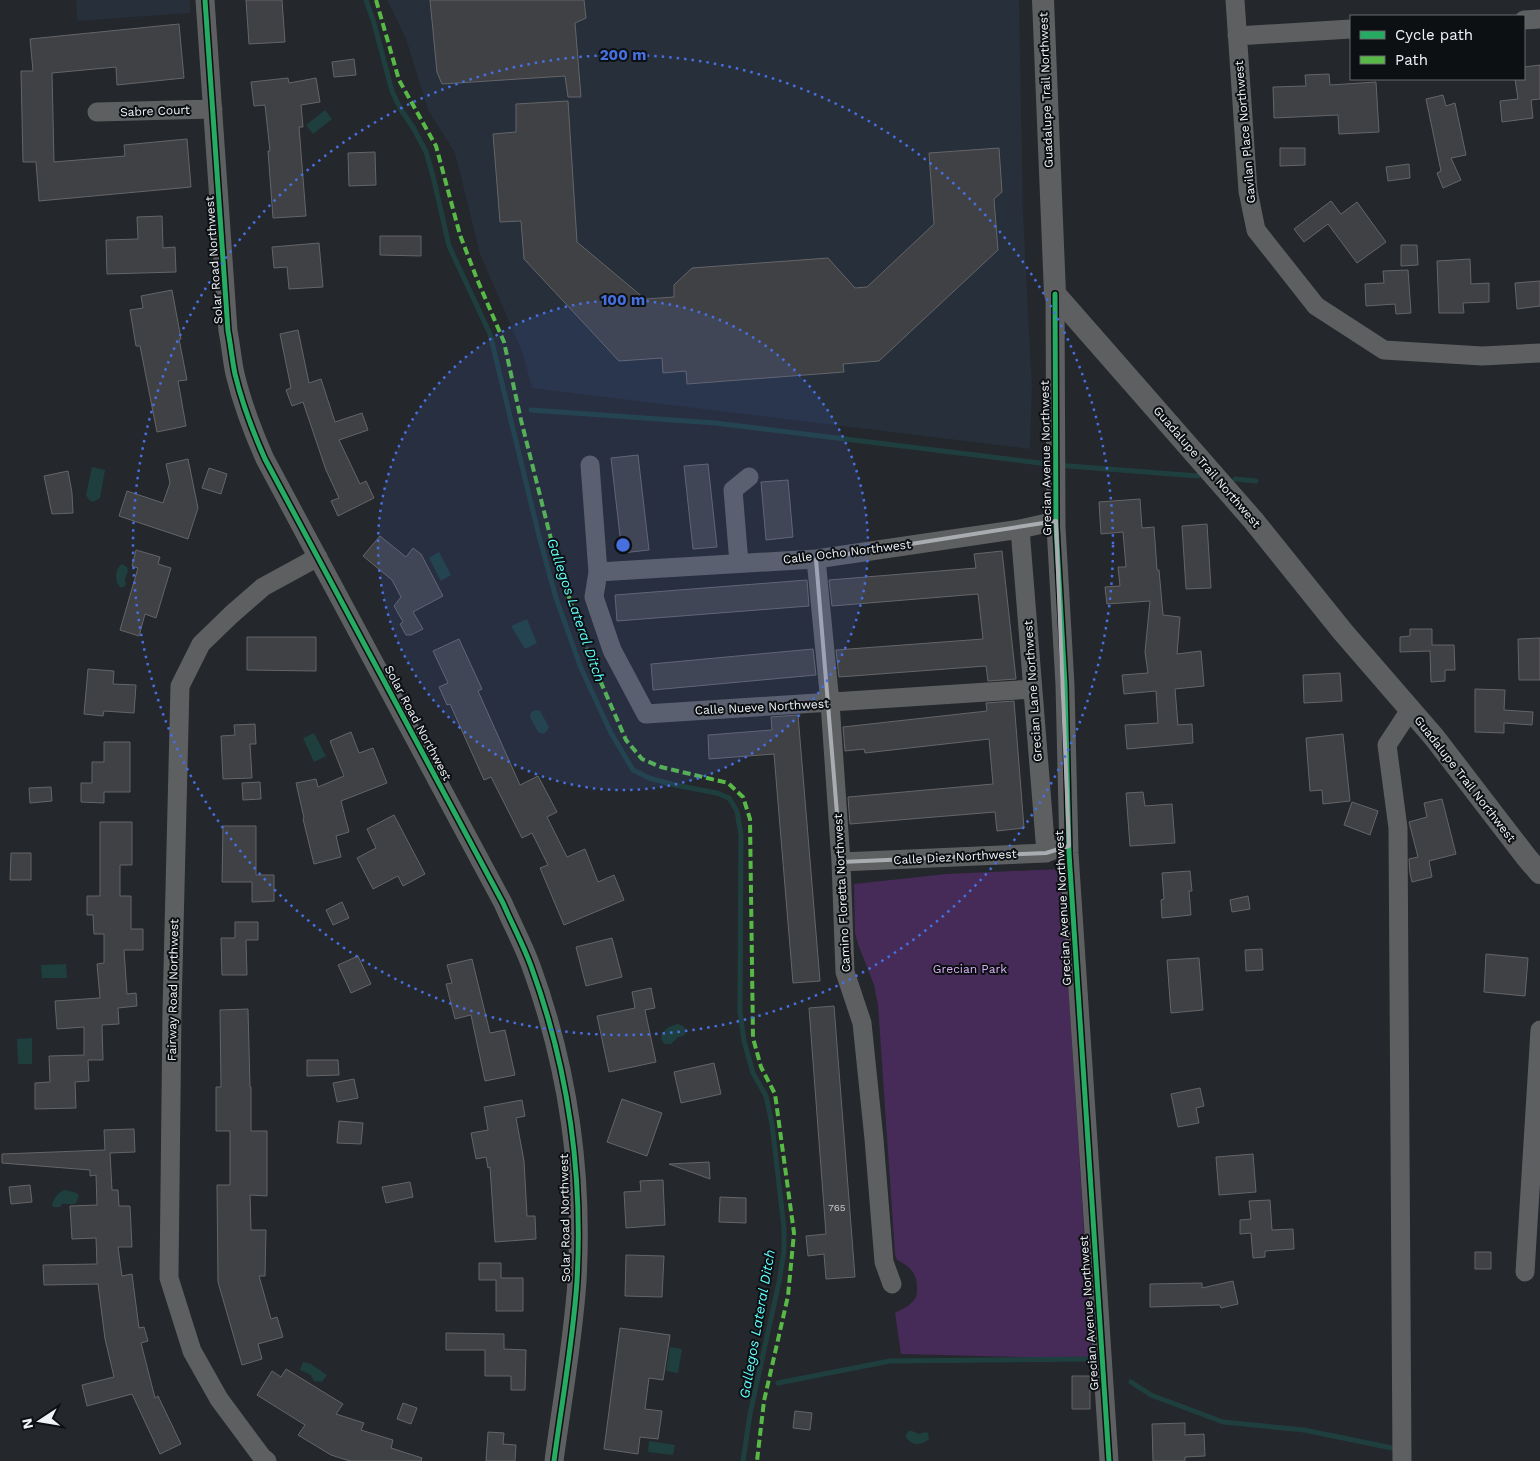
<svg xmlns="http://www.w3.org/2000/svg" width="1540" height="1461" viewBox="0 0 1540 1461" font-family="'Work Sans',sans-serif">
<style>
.built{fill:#262f3a}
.green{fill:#462a57}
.water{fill:#1f3f3f}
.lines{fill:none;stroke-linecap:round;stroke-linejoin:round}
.stream{stroke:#1f3f3f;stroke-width:5}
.building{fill:#404145;stroke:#646569}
.minor{stroke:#5d5f61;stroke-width:19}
.tertiary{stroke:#5d5f61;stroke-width:22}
.quiet{stroke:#58b947;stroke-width:4;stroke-dasharray:8 4;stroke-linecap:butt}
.cycleway-casing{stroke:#0d1013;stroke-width:8}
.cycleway{stroke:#26ab63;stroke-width:5}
.marked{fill:none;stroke:#a9acb1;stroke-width:4;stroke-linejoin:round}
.ring{fill:none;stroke:#476fdf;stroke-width:2.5;stroke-dasharray:2.5 5}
.labels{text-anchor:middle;stroke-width:4;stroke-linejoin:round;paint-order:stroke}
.number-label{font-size:10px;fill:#c4c7cc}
.street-label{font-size:12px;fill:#f0f4f9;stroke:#0d1013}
.park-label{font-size:12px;fill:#d9aff5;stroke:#0d1013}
.water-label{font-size:14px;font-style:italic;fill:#5efffe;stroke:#0d1013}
.centre{fill:#476fdf;stroke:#0d1013;stroke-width:2.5}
.ring-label{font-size:15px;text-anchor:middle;font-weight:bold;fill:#476fdf;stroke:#0d1013;stroke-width:4;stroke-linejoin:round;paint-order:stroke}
</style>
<rect width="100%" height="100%" fill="#24272b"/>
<path class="built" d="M76,0H190V13L77,21Z
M387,0H1019L1023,211L1032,388L1030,449L532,388L523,354L480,254L455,153L428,110L406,39Z"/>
<path class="green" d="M1061,869L1092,1359L901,1354L895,1313C900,1310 908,1307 912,1302C917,1298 917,1293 917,1287C917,1274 910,1266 897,1260L895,1254L878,1005L874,985L858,944L855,933L854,884L946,874Z"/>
<path class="water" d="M325,110L332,119L313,134L306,125Z
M92,467L105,470L100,498L93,502L89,500L86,495Z
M439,552L451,575L441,581L429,558Z
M122,564L127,567L128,571L125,579L126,585L122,588C114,584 114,569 122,564Z
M527,619L537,643L525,649L511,626Z
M536,710L540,711L549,727L547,731L543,734L538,732L530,717L531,712Z
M314,733L326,756L314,762L303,738Z
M66,964L67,978H42L41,965Z
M678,1024C684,1026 687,1028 685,1034L683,1036L678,1037L671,1044H664L661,1038C663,1029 669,1026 678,1024Z
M32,1038V1064H18L17,1039Z
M65,1190L77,1193L79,1196L76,1203C72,1206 67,1203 62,1204L60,1207H53L52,1205C53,1199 59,1191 65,1190Z
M670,1347L682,1349L678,1373L666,1371Z
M303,1362L311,1364L327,1375L322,1382L314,1381L311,1375L300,1370Z
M909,1431H912L919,1434L926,1432L928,1433L929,1439C921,1446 911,1446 906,1437V1434Z
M649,1441L675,1445L673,1455L648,1452Z"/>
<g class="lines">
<path class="stream" d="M366,0L374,23L392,91L400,108L414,129L426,152L433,176L449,246L490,334L539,536L556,598L581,668L611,733L633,770L649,778L675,785L717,793L729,798L737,811L741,835L740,1012L744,1041L753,1073L766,1096L772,1124L784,1228V1251L779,1282L750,1414L743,1461
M531,410L715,423L1056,465L1198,476
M1235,479L1256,481
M1131,1382L1151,1395L1223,1422L1304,1430L1397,1449
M778,1383L890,1361L1092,1359"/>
</g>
<path class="building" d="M246,0H282L285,42L249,44Z
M430,0H584L586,18L575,23L581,97H568L565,76L442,84L437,72Z
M179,24L184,78L117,85L116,67L52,73L54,162L125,156L124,145L187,139L191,187L39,201L36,162H23L21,71H33L30,39Z
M354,59L356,75L334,77L332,62Z
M1540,65V99L1531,100L1533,118L1502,122L1500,101L1518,99L1515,79H1524V67Z
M1329,74L1330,85L1376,82L1379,132L1339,134L1338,115L1274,118L1273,87L1306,86L1305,75Z
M288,78L289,83L316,78L320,102L301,105L303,127H299L306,216L273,218L268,151H270L265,105L254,106L251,82Z
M1443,95L1446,106L1455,103L1466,155L1451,158L1461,180L1443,188L1437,173L1441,171L1426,99Z
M568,101L577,242L645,299L674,297V285L692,268L828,258L855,288L867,287L934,224L929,153L999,148L1002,192L994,199L998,250L879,361L843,364L844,372L687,384L686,371L663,373L662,358L619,361L524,259L521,221L500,222L493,134L516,132V104Z
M1280,148H1305V165L1280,166Z
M375,152L376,185L349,186L348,153Z
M1409,164L1410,178L1388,181L1386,167Z
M1331,201L1341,214L1357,202L1386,242L1357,263L1328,224L1304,242L1294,229Z
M162,216L163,248L175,247L176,272L107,274L106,240L138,239L137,217Z
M380,236H421V256L380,255Z
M319,243L323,287L289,289L287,267L274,268L272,247Z
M1401,245H1417L1418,265L1401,266Z
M1470,259L1471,284L1489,283V302L1463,303L1464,313H1439L1437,261Z
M1408,270L1411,313L1396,314L1395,304L1366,306L1365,284L1384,283L1383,271Z
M1540,281V306L1517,309L1515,283Z
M172,290L181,339H179L187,380L178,381L186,426L157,432L140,346H136L130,310L143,308L141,296Z
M298,330L309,383L321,379L335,422L362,413L368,430L339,440L360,484L366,481L374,498L338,516L331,501L339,498L326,470L303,402L292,406L286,390L291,388L280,334Z
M638,455L649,550L622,553L611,458Z
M188,459L198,508L188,539L119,516L127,491L163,503L170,483L166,464Z
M708,464L717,547L693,549L684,466Z
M209,468L227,474L221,494L202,488Z
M68,471L72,493L73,513L52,514L44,476Z
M788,480L793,537L766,540L761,482Z
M1140,499L1142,528L1154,527L1157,570H1159L1163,615L1180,617L1177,654L1201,651L1204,686L1175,689L1178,725L1192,724L1193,743L1127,749L1125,725L1158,723L1156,691L1124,694L1122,675L1148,673L1145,652L1150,601L1107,604L1105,587L1120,586L1118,567H1126L1123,532L1101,534L1099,502Z
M1207,524L1211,588L1186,589L1182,526Z
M380,536L406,557L413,548L421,554L443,596L413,612L423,629L411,635H406L400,624L403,622L394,606L401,597L392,580L363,556Z
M136,550L160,557L158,564L171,568L156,618L145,614L139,636L120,630L138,568L132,566Z
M1002,551L1016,679L988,681L986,666L839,677L836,650L983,639L978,594L832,606L829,580L976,568L974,554Z
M807,580L809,606L617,621L615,595Z
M1410,629H1432V645H1454L1455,670H1445V681L1431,682L1430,651L1400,652V637L1410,636Z
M247,637H316V671L247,670Z
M1540,638V680H1519L1518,639Z
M459,639L482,689L478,691L520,785L538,776L557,812L547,817L567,857L585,849L598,882L614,875L624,900L564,925L540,868L548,865L532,833L522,838L491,777L484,780L450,704L447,705L439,687L448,683L433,651Z
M813,649L816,675L653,690L651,664Z
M88,669L114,671L113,684L136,685L134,713L104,711L103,716L84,714Z
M1340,673L1342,701L1304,703L1303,675Z
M1475,689L1505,690L1504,710L1533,712L1532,725L1504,723V733L1475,732Z
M1014,701L1024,828L997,831L995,812L850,824L848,797L993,784L989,739L865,753L864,749L845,751L843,727L987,711L986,703Z
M798,715L820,981L793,983L774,754L709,759L708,735L772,730L771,717Z
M255,724L256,744H250L252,778L223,779L221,736L235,735L234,725Z
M351,732L359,753L373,748L387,783L341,801L349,832L336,836L341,857L314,864L303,819L304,818L296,783L316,779L318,787L344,776L330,741Z
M1343,734L1350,801L1323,804L1322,790L1310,791L1306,738Z
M104,742H130V792H104V803L81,802V783H92V762H104Z
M260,782L261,799L243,800L242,783Z
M51,787L52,801L30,803L29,788Z
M1143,792L1145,806L1172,804L1175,843L1130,846L1126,793Z
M1442,799L1456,854L1429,861L1432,877L1412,882L1410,873L1409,859L1418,857L1409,822L1427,817L1424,803Z
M1352,802L1378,811L1370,835L1344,825Z
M394,815L425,874L403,886L398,876L373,889L357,858L376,848L367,829Z
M100,822H132V865H120V896H131V929H143V950H124L127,994L136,993L137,1006L118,1008L119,1024L102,1025L103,1060H88L89,1081L75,1082L76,1108L35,1109V1083L50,1082L49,1056L84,1055V1027L57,1029L55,1001L100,998L97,964L104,963V934H94L93,915H87V896H100Z
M223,826H256V875H274V901L252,902V882H222Z
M11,853H31V880H10Z
M1190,871L1192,891H1189L1191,915L1162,918L1161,900L1164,899L1162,873Z
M1248,896L1250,909L1232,912L1230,900Z
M342,902L349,918L333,925L326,910Z
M235,922H258V940H246L247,975H222L221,938H235Z
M612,938L622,977L586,986L576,947Z
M1262,949L1263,970L1246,971L1245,950Z
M1486,954L1528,958L1525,996L1484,992Z
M358,956L371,984L351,993L338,965Z
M1199,958L1203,1010L1171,1013L1167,960Z
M472,959L490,1033L505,1030L515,1075L485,1081L471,1015L455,1019L446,984L452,983L447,965Z
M651,988L655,1008L645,1010L656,1062L609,1072L597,1016L635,1008L632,992Z
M834,1006L855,1277L826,1279L824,1254L808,1256L806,1236L826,1234L809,1008Z
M248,1009L250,1087H251V1131H267V1196L250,1195L251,1230H266L265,1276H259L271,1319L277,1317L283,1337L258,1344L262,1359L242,1365L218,1282L217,1185H230V1131H216V1087H221L220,1010Z
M307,1060H338L339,1075L307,1076Z
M714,1063L721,1094L681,1103L674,1072Z
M354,1079L358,1098L337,1102L333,1083Z
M1200,1088L1204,1106L1196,1108L1199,1123L1178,1127L1171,1094Z
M622,1099L662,1113L647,1156L607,1142Z
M522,1100L525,1116L516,1118L524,1161L527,1216H535L536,1239L495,1242L490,1167L488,1168L486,1157L476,1159L471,1133L488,1130L484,1107Z
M339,1121L363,1123L361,1144L337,1143Z
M134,1129L135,1152L110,1153L112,1190H118L119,1206H130L132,1247H118L122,1276L132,1274L139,1328L144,1327L148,1341L141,1343L155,1398L158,1396L181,1444L160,1454L132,1394L87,1406L82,1385L114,1377L105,1339L98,1284L44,1285L43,1265L97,1264L96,1238L72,1239L70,1206L97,1205L96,1175L90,1176V1170L2,1163V1154L105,1150L104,1130Z
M1253,1154L1256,1192L1219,1195L1216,1157Z
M709,1162L710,1179L669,1164Z
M663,1180L665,1225L626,1228L624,1192L641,1191L640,1181Z
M410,1182L413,1197L386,1203L382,1187Z
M30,1185L32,1202L11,1204L9,1187Z
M720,1197L746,1198V1223L719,1222Z
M1270,1200L1272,1230L1293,1229L1294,1249L1265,1251V1257L1253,1258L1251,1233L1240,1234V1220L1251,1219L1249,1201Z
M1475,1252H1491V1269H1475Z
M626,1255L664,1256L662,1297L625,1296Z
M479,1263H501V1278H523V1311H496V1280H479Z
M1233,1281L1238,1304L1221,1308L1220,1305L1150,1307V1284L1202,1283V1288Z
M620,1328L670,1335L663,1380L649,1378L645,1409L662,1411L658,1439L640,1437L638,1454L604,1449Z
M446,1333L504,1334V1349L526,1350L525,1390H511V1376H485V1350H446Z
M286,1369L343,1404L336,1414L364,1423L361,1430L393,1440L391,1448L422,1458L421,1461H350L331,1455L298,1435L305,1425L257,1395L272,1371L281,1377Z
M1072,1376H1090V1409H1072Z
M403,1403L417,1408L411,1424L397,1419Z
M795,1411L812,1413L810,1430L793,1428Z
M1185,1423V1435L1204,1434L1205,1456L1185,1457V1461H1153L1152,1424Z
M488,1432L504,1433L503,1444L516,1445L515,1461H486Z"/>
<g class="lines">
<path class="minor" d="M205,0L228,331C231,346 232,360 235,374C242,403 253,432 265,459L503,903C512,924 523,944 531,966C568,1067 583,1174 577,1281C573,1341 562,1401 554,1461
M1235,0L1248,191L1256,230L1316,306L1384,350L1482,356L1540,353
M1524,20L1540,19
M1237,36L1351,29
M97,112L213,109
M1055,294L1056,527L1065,685L1069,853L1109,1461
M590,465L598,572L594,597L612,650L646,714L1032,689
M1020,529L1046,853
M816,559L830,703L841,862L845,972L862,1023L874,1139L884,1262L892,1284
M739,563L733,490L749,477
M598,572L816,559L1020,529L1056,521
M841,862L1046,853L1056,849
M1525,1272L1540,1030
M267,1461L262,1457L219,1399L192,1351L169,1278L172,1010L180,686L201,644L232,614L263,587L318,557
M1402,1461L1398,828L1387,745L1410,710"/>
<path class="tertiary" d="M1043,0L1055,294L1253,520L1343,632L1434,737L1527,858L1540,873"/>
<path class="quiet" d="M376,0L399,80L436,146L460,235L477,279L504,342L521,420L555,555L586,648L626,740L642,759L661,767L728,783L743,797L750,819L753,1038L761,1067L775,1094L794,1233L788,1296L764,1401L757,1461"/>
<g class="cycleway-casing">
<path id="cycleway" d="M205,0L228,331C231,346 232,360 235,374C242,403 253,432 265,459L503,903C512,924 523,944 531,966C568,1067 583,1174 577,1281C573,1341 562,1401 554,1461
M1055,294L1056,527L1065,685L1069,853L1109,1461"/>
</g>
<use href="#cycleway" class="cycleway"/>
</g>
<path class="marked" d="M1056,521L1069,846L1046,853L841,862L816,559Z"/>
<circle cx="623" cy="545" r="245" fill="#476fdf" fill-opacity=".12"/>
<g class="ring">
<circle cx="623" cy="545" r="245"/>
<circle cx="623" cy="545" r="490"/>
</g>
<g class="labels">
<g class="number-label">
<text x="837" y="1211">765</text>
</g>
<g class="street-label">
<text transform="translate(1046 90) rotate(-92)" y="4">Guadalupe Trail Northwest</text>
<text transform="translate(155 111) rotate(-2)" y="4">Sabre Court</text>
<text transform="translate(1245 132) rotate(-95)" y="4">Gavilan Place Northwest</text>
<text transform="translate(214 260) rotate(-94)" y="4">Solar Road Northwest</text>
<text transform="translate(1046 458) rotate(-91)" y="4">Grecian Avenue Northwest</text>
<text transform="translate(1207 467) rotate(49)" y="4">Guadalupe Trail Northwest</text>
<text transform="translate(847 552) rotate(-7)" y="4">Calle Ocho Northwest</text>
<text transform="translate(1033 691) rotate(-94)" y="4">Grecian Lane Northwest</text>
<text transform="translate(762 707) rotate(-3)" y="4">Calle Nueve Northwest</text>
<text transform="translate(418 723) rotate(62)" y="4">Solar Road Northwest</text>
<text transform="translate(1465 779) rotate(52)" y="4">Guadalupe Trail Northwest</text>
<text transform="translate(955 857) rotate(-3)" y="4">Calle Diez Northwest</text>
<text transform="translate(842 893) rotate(-93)" y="4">Camino Floretta Northwest</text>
<text transform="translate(1063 908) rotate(-93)" y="4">Grecian Avenue Northwest</text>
<text transform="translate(173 990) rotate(-89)" y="4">Fairway Road Northwest</text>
<text transform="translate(565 1218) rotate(-91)" y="4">Solar Road Northwest</text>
<text transform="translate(1089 1313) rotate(-94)" y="4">Grecian Avenue Northwest</text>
</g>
<g class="park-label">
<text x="970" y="973">Grecian Park</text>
</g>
<g class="water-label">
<text transform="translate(576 610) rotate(71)" y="5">Gallegos Lateral Ditch</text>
<text transform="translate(757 1324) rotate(-80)" y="5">Gallegos Lateral Ditch</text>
</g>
</g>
<circle cx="623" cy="545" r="8" class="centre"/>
<g class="ring-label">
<text x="623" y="60">200 m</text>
<text x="623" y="305">100 m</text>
</g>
<rect x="1350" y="15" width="175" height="65" fill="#0d1013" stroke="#686b6f"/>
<rect x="1360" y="31" width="25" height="8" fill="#26ab63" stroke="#686b6f"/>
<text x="1395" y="40" font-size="15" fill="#f0f4f9">Cycle path</text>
<rect x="1360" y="56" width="25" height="8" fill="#58b947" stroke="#686b6f"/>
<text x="1395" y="65" font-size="15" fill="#f0f4f9">Path</text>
<g transform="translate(40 1421) rotate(258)" stroke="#0d1013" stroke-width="4" paint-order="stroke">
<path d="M0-4L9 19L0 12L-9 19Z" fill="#f0f4f9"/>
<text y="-8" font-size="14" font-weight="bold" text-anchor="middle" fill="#f0f4f9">N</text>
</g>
</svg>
